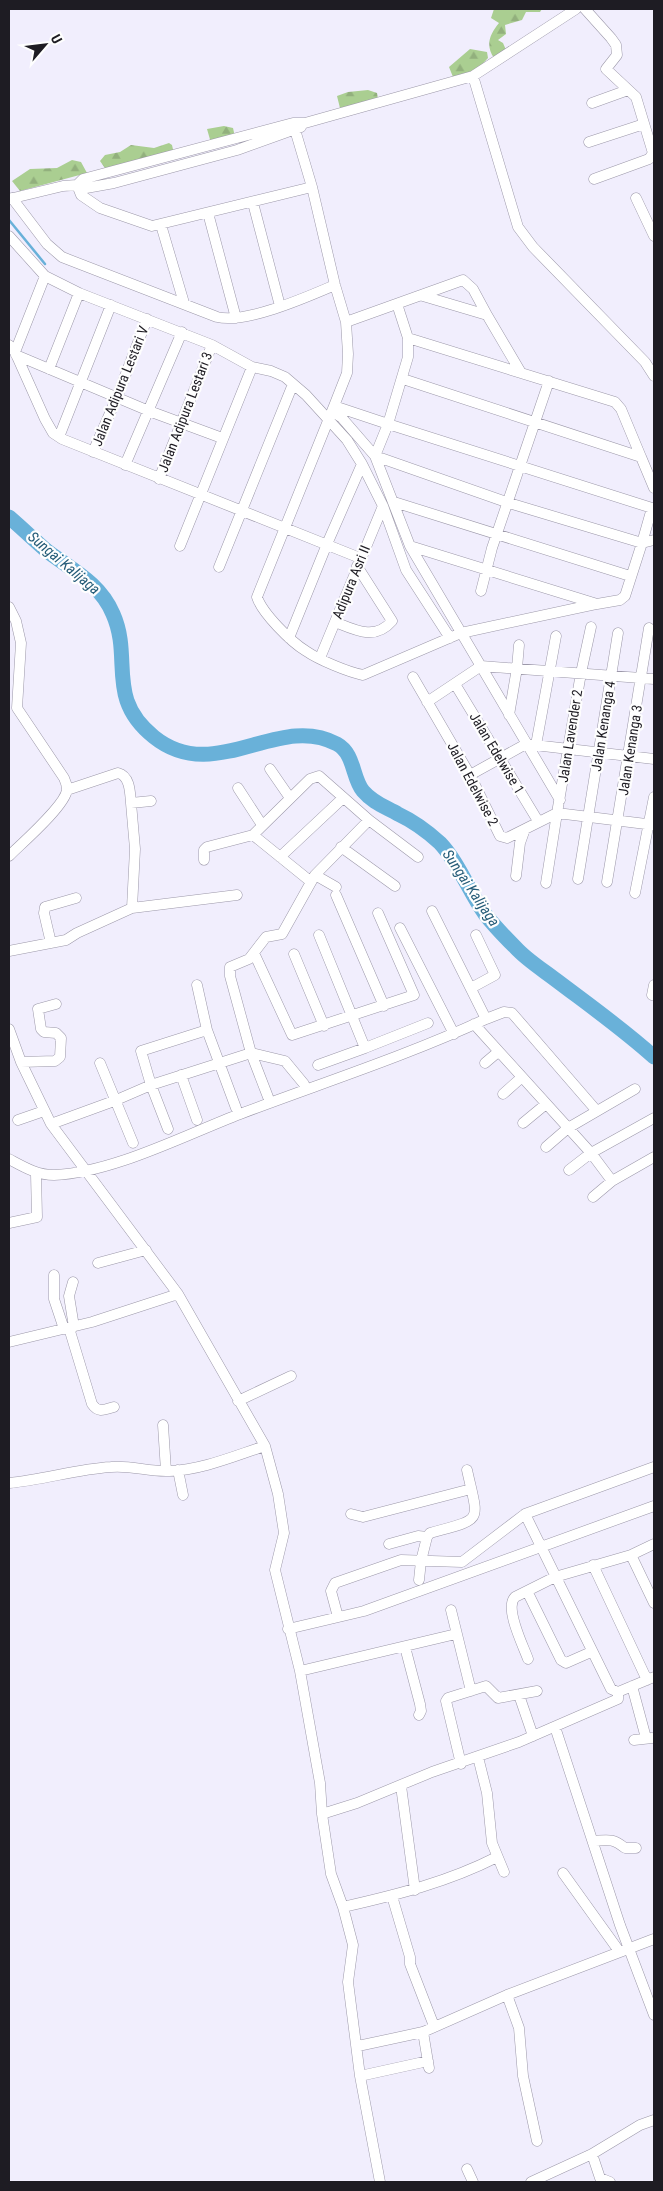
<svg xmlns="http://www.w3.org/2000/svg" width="663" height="2191" viewBox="0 0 663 2191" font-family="'Roboto Condensed',sans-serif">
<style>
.forest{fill:url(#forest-firs)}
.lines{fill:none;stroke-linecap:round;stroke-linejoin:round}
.stream{stroke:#69b1d9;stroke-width:2.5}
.river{stroke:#69b1d9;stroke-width:15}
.street-casing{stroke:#9c98a9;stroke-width:11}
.street{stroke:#fff;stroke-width:10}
.labels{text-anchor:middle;stroke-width:4.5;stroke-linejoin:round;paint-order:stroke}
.street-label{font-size:14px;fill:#1e1c23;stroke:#fefefe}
.water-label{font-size:15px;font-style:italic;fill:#255c78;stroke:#fefefe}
</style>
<defs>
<pattern id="forest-firs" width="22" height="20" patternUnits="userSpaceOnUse" patternTransform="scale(1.25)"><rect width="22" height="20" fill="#aace91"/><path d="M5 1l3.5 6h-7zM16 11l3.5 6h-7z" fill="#92b07d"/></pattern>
</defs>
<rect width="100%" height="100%" fill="#f1eefd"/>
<path class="forest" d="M494,9H542L540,12H526L522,20L505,25L506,34L498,40L503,43L506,50L494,58C485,45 490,34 499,23L491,18Z
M470,49L487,52L488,58L476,71L453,77L449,67Z
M368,90L377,93L378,99L340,108L337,96L348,92Z
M224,126L233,128L235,137L211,143L207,129Z
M169,143L172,145L174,154L107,171L100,161L105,155L120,152L131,145L154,148Z
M72,160L81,162L87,173L20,191L12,181L30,169L57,168Z"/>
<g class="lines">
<path class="stream" d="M9,220L45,264"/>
<path class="river" d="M9,517C22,528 34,540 47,551C72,570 100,583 113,614C133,659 105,698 154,737C215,786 278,712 337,744C355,754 352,778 363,791C373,803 386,807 398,814C413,821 428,832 440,843C459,863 469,892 485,914C494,926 505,937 516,948C527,960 543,970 556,980C589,1005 623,1029 654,1057"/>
<g class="street-casing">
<path id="street" d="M585,9L611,38L616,45L617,55L606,69L636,97L653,153L649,159L594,179
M473,76L518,227L533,247L645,362L654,376
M592,103L628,90
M293,123L312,187L335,285L346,322L348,354L347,373L334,406L257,597C262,613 291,642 306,651C319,660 348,672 363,675L461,633L596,604
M589,142L644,124
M77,185L83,179L293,123H305L473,76L576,9
M77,185L81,195L100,208L152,226L312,187
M12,198L47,244L62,257L217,317C246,324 307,297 335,285
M636,198L654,236
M9,199L63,186L77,185L86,188L114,183L237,150L301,127
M253,203L280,306
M208,213L236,318
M161,225L184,303
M9,236L45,276L79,293L212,345L252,367L271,371L285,377L306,395L347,440L362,464L383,506L406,570L450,638
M423,296L487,315L520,371
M346,322L463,280L473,289L487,315
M408,338L615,402L621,409L641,457
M9,345L15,352L45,419L53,433L62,439L360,558
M15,352L45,276
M16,355L149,411L222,438
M49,369L79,293
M403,379L641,457L654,488
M334,406L388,424L408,357V338L397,304
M332,411L342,418L375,456L410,546L560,800
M59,437L111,305
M93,452L117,397L147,319
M125,465L182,332
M159,479L212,345
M394,502L630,576
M180,546L252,367
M410,546L597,604L620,600L625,596L642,543L509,503L375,456L388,424L652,508L642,543L654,540
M219,567L293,384
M481,591L492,548L549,381
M9,607L16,621L21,643L17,708L64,778C66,782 67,786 67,790C65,806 21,844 9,856
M335,622C355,630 375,641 392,621L357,566
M591,627L581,673L557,813L654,825
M289,638L327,544L362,464
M320,658L383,506
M481,666L654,679
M413,677L470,775L500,836L507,838L557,813
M455,684L538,821
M427,702L481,666
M509,715L517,668L519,645
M536,745L556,636
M270,769L290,798
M470,775L526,744L654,759
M238,788L262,825
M67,790L118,773C130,776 130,792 131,803
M253,835L310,779L319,776L369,820L418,857
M341,847L395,886
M280,857L343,798
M204,860V850L207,847L253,835L310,881
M315,875L336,887
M516,876L520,843L525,829
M578,879L618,633
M607,882L649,628
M546,883L557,813
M635,893L654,797
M336,895L384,1006
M132,908L135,849L131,803L151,801
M400,928L454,1034
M319,935L365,1048L428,1023
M51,943L44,913L45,907L76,898
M9,951L66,940L77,933L132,908L237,895
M254,953L292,1035L414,995L378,913
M294,954L324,1026
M197,985L207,1030L236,1108
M471,988L495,975L476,935
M652,995L654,985
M486,1019L504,1012L512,1013L596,1110
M474,1024L591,1153L612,1181
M9,1029L21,1062L51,1124L178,1294L265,1446L278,1494L284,1533L275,1570L300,1671L320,1783L322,1814L331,1874L343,1907L353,1945L348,1982L360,2076L380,2182
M21,1062L55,1061L60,1057L61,1038L56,1033L44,1032L41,1029L38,1009L56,1004
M100,1063L133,1143
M485,1063L498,1052
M318,1065L365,1048
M181,1075L197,1120
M503,1094L521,1078
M268,1097L251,1053L230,976V967L249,959L266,937L282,934L315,875L369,820
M18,1120L44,1111
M523,1123L546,1104
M51,1124L114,1101L151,1085L251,1053L285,1061L304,1084
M168,1129L151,1085L141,1051L207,1030
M546,1147L568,1128L635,1089
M9,1159C24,1167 37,1175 54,1175C112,1173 185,1135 240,1114C322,1083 406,1056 486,1019L432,911
M569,1170L591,1153L654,1118
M593,1197L612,1181L654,1157
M9,1223L37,1217L36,1174
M98,1263L146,1250
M54,1275V1299L64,1329
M73,1282L69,1296L74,1327
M69,1328L92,1404C98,1413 104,1410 114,1407
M9,1342L92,1322L178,1294
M238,1401L291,1376
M163,1425L166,1471
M178,1470L183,1495
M9,1483C43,1480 77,1469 111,1467C131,1465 149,1472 169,1471C202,1470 234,1456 265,1446
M351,1514L363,1517L471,1489
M525,1514L654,1467
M427,1537L430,1533C484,1518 479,1524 467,1470
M389,1544L418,1536L427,1537L421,1561L419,1580
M631,1555L654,1603
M593,1565L647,1680
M527,1591L561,1660L566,1663L591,1652
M451,1610L471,1691
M338,1617L331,1591L335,1583L401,1560L462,1562L525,1514L611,1689L618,1692L654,1677
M288,1629L364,1611L654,1506
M405,1647L420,1704L421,1711L419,1715
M528,1659C523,1645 504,1608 515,1597L555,1577L631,1555L654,1544
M300,1671L456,1634
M632,1686L646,1738
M519,1695L533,1736
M555,1727L620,1925L654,2015
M634,1740L652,1738
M478,1757L487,1793L492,1843L504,1872
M461,1764L446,1701L448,1698L486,1686L498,1698L537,1691
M401,1786L415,1890
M322,1814L357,1803L432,1772L519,1742L618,1699V1692
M593,1841C609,1840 612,1838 625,1848H636
M563,1873L619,1951
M392,1896L410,1957V1964L434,2026
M343,1907C396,1895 448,1882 497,1857
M507,1995L519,2028L523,2076L537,2141
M423,2032L429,2068
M358,2046L423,2032L507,1995L654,1939
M360,2076L428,2061
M592,2154L600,2178L610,2182
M467,2169L473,2182
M531,2182L592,2154L640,2125L654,2120"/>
</g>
<use href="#street" class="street"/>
</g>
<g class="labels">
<g class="street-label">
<text transform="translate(120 386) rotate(-68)" y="5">Jalan Adipura Lestari V</text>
<text transform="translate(185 412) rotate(-69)" y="5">Jalan Adipura Lestari 3</text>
<text transform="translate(351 582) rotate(-68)" y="5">Adipura Asri II</text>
<text transform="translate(603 726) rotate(-81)" y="5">Jalan Kenanga 4</text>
<text transform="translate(570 736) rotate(-81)" y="5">Jalan Lavender 2</text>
<text transform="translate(630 750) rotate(-81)" y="5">Jalan Kenanga 3</text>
<text transform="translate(497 753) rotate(59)" y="5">Jalan Edelwise 1</text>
<text transform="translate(473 784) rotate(62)" y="5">Jalan Edelwise 2</text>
</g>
<g class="water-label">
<text transform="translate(64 563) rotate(40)" y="5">Sungai Kalijaga</text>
<text transform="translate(471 888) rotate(56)" y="5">Sungai Kalijaga</text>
</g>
</g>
<rect width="663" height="2191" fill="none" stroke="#1e1c23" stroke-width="20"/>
<g transform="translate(45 45) rotate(62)" stroke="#fefefe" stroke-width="4" paint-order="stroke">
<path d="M0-4L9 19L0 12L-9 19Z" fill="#1e1c23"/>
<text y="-8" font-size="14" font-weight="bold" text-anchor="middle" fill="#1e1c23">U</text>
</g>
</svg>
